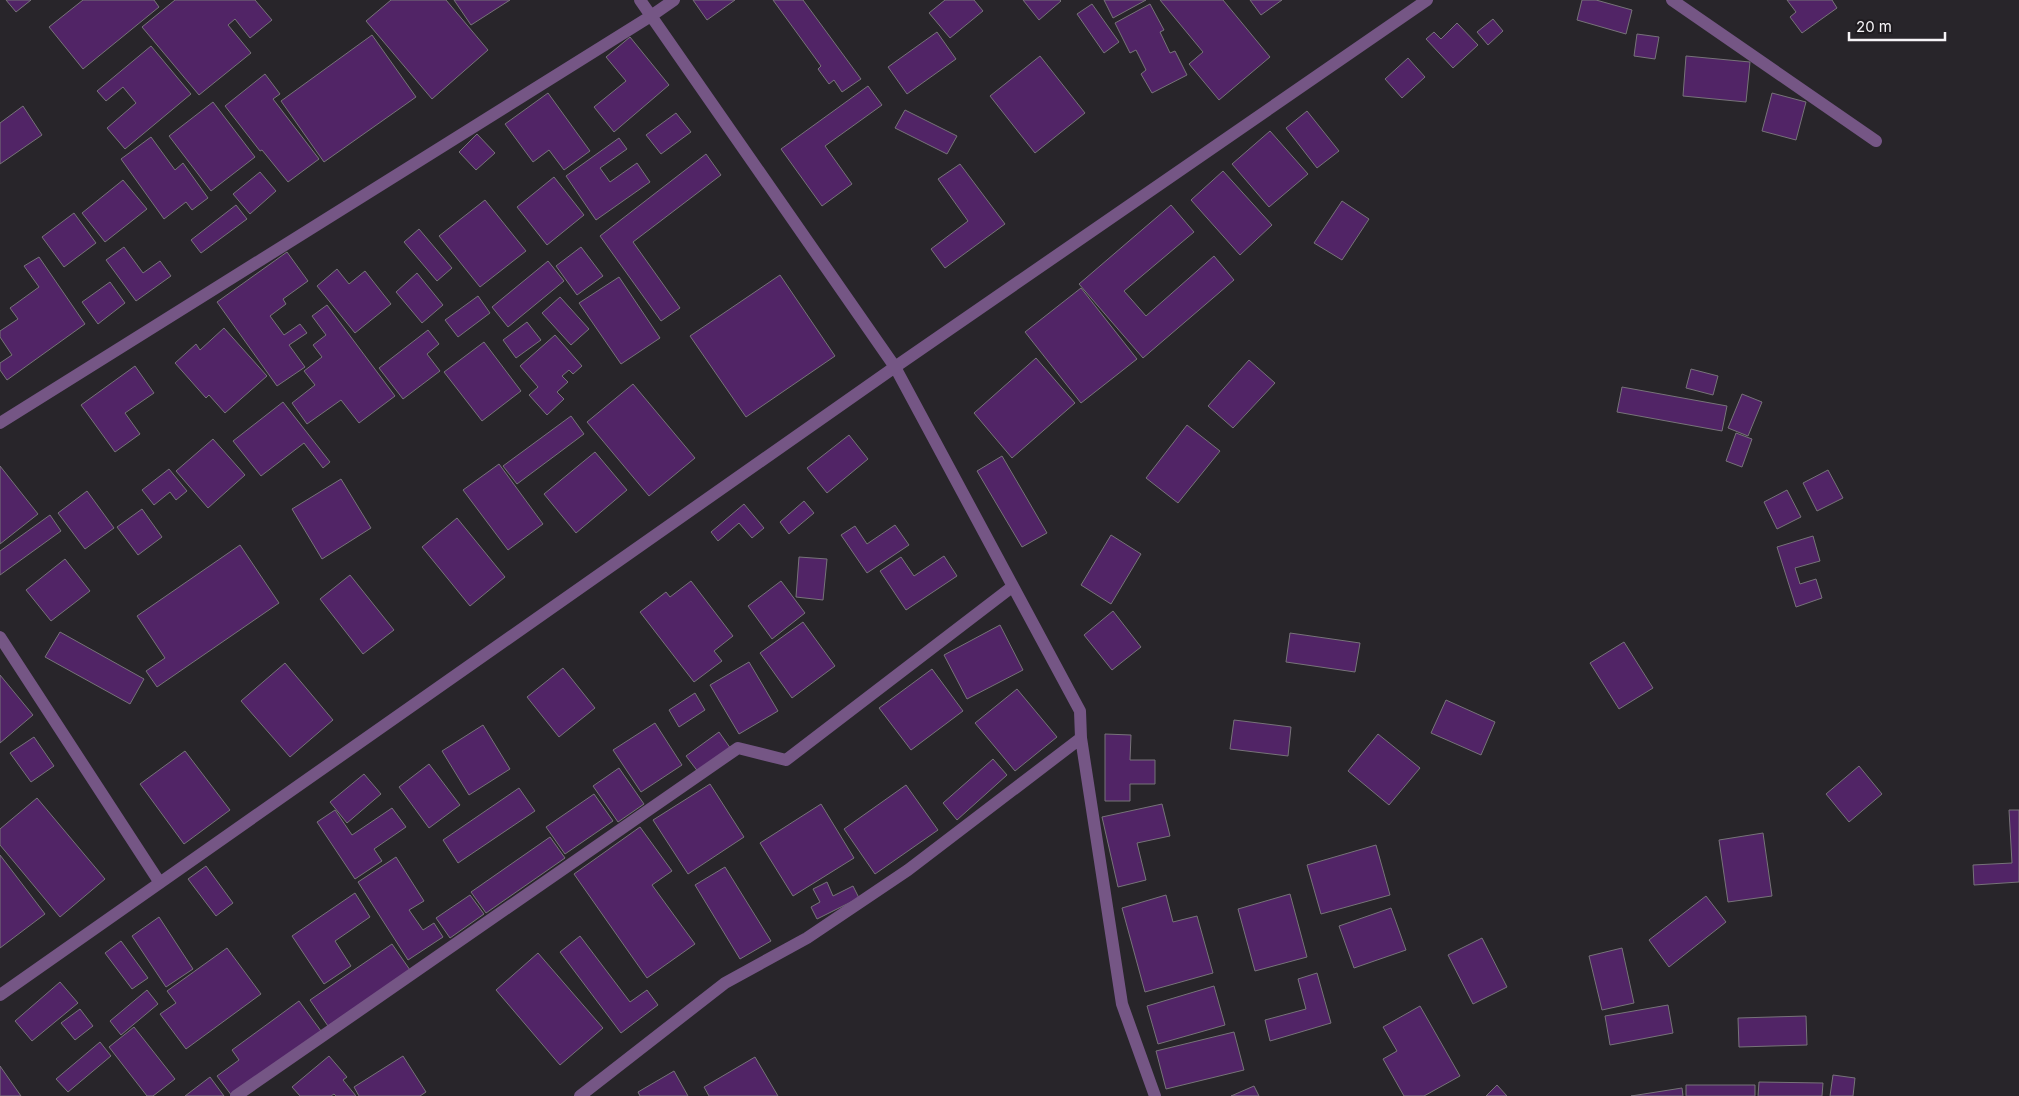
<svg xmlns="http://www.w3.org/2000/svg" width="2019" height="1096" viewBox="0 0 2019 1096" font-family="Inter,sans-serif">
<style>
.building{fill:#512466;stroke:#777379}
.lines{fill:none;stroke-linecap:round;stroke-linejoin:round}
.street{stroke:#755685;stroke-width:12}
</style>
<rect width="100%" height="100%" fill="#28252a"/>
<path class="building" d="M6,0H31L16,12Z
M83,0H154L159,7L83,69L49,27Z
M175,0H255L272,20L250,38L235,19L228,25L251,53L199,95L142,27Z
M391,0H446L488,50L432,99L366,21Z
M454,0H510L471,25Z
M693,0H735L707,20Z
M773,0H803L861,79L842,92L834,80L829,84L818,69L821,66Z
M945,0H974L983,11L950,38L929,13Z
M1023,0H1060L1061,1L1039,20Z
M1104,0H1146L1113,18Z
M1160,0H1223L1270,57L1219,100L1189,64L1203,52Z
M1250,0H1282L1261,15Z
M1582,0H1596L1632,10L1626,34L1577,20Z
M1787,0H1832L1837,8L1802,33L1790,17L1796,12Z
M1092,4L1119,42L1104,53L1077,14Z
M1150,4L1164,30L1160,32L1170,53L1175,51L1187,75L1152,93L1141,74L1146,70L1136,50L1130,53L1115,23Z
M1493,19L1503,31L1488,45L1477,32Z
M1457,23L1478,45L1453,68L1426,39L1434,32L1441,39Z
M937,32L956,59L907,94L888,67Z
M1637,34L1659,37L1655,59L1634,56Z
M372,35L416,97L324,162L281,101Z
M630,37L669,85L614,132L594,107L626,81L606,57Z
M151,46L191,94L125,149L107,128L136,103L123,87L106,101L97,91Z
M1040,56L1085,113L1035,153L990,96Z
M1686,56L1750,62L1746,102L1683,96Z
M1408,58L1425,77L1402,98L1385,79Z
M265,74L280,94L273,99L319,159L288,182L262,150L260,151L225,106Z
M868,86L882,105L825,146L852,184L822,206L781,149Z
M548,93L590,151L564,170L549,150L533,162L505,124Z
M1772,93L1806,102L1796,140L1762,131Z
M213,102L255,157L211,191L169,136Z
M23,106L42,135L0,164V123Z
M905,110L957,136L947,154L895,128Z
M1307,111L1339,151L1317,168L1286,128Z
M676,113L691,132L661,154L646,135Z
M1270,131L1308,174L1269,207L1232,164Z
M477,134L495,153L476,170L459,152Z
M151,137L175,170L183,163L208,198L192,210L186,202L164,219L121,159Z
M619,138L627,149L600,168L610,182L637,163L650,182L596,220L566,176Z
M706,154L721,175L633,242L680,308L661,321L600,236Z
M960,164L1005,224L945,268L931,249L968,221L938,179Z
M1223,171L1272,225L1240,255L1191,200Z
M260,172L276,191L250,214L233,194Z
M554,177L584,215L547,245L517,207Z
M123,180L147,209L105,242L82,213Z
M485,200L526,251L480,287L439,236Z
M1342,201L1369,219L1342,260L1314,243Z
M236,205L247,219L201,253L191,240Z
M1171,205L1194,232L1124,291L1146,316L1214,256L1234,280L1143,358L1079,284Z
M74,213L96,243L64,267L42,237Z
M419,229L452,268L437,281L404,242Z
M124,247L143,273L160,261L171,276L136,301L106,260Z
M581,247L603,276L577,295L556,266Z
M287,252L308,281L283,299L286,304L270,316L284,335L300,324L307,333L289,345L305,367L277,386L217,302Z
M39,257L85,324L7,380L0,370V363L12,355L0,337V331L18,319L10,308L39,287L24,266Z
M548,261L564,281L508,327L492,307Z
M337,269L349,284L365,271L391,304L355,333L317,286Z
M417,273L443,305L422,323L396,292Z
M780,275L835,356L746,417L690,336Z
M619,277L660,338L621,364L579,303Z
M110,282L125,303L98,324L82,302Z
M1081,288L1137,359L1081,403L1025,332Z
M478,296L490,313L458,337L445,320Z
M560,297L589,329L571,345L542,313Z
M327,305L395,396L359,423L341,400L307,424L292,403L315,385L304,371L322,357L313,345L326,335L312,316Z
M527,322L541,340L516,358L503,340Z
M224,328L267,376L225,413L209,395L206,398L175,363L196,344L200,350Z
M428,330L439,344L427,354L440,371L403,399L379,368Z
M555,335L582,366L573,374L569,370L562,376L568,382L557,392L564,399L547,415L529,395L538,387L520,366Z
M484,342L521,391L482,421L444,372Z
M1036,358L1075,403L1012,458L974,413Z
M1249,360L1275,383L1233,428L1208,406Z
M135,366L154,393L125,413L140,434L115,452L81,405Z
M1691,369L1718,376L1713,395L1686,388Z
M633,384L695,458L649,496L587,422Z
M1622,387L1727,406L1722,431L1617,412Z
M1742,394L1762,402L1748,436L1728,428Z
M283,402L330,462L323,468L304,443L261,476L233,441Z
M571,416L584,434L517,484L503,466Z
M1187,425L1220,451L1178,503L1146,478Z
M1736,433L1752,439L1742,467L1726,461Z
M849,435L868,459L827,493L807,468Z
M213,439L245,475L208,508L176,471Z
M595,452L627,490L576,533L544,494Z
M1002,456L1047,533L1022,547L977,471Z
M499,464L543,524L508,550L463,490Z
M0,466L38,514L0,544Z
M169,469L187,491L176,500L170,492L154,505L142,490Z
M1828,470L1843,498L1817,511L1803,483Z
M341,479L371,528L322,559L292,509Z
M1787,490L1801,517L1777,529L1764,502Z
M87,491L114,528L85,549L58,513Z
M804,501L814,513L789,534L780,522Z
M744,504L764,528L752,538L739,523L718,541L711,532Z
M142,509L162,537L138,555L117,527Z
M50,515L61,531L0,575V551Z
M457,518L505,577L470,606L422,547Z
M895,525L909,545L867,573L841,535L855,526L867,544Z
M1111,535L1141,554L1111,604L1081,585Z
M1813,536L1820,561L1795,568L1800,584L1816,579L1822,598L1796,607L1777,547Z
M240,545L279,603L157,687L146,671L165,658L137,616Z
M944,556L957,576L906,610L880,571L901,557L914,576Z
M799,557L827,559L823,600L796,597Z
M65,559L90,591L51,621L26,590Z
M350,575L394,630L363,654L320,599Z
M691,581L733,636L714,651L722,661L694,682L640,612L666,592L670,597Z
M781,581L805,613L772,639L748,606Z
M1113,611L1141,647L1112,670L1084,635Z
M803,622L835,666L792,698L760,653Z
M1000,625L1023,670L967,699L944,655Z
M60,632L144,679L130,704L45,657Z
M1290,633L1360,643L1355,672L1286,662Z
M1624,642L1653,688L1619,709L1590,663Z
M749,662L778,711L739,734L710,685Z
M285,663L333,720L290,757L241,701Z
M563,668L595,708L559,737L527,697Z
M932,669L963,711L911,750L879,708Z
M0,675L33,715L0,743Z
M1017,689L1057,737L1015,771L975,723Z
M695,693L705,710L679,727L669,710Z
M1446,700L1495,722L1481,755L1431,733Z
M1234,720L1291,727L1288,756L1230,749Z
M655,723L682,765L641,792L613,750Z
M483,725L510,769L469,795L442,751Z
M719,732L731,749L699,773L686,756Z
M1105,734L1131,735L1130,760H1155V784H1130V801H1105Z
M1378,734L1420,768L1389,805L1348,771Z
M34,737L54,766L31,782L10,753Z
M185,751L230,810L184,844L140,784Z
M993,759L1007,775L957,820L943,803Z
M429,764L460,805L429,828L399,787Z
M1859,766L1882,794L1849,822L1826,794Z
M619,768L644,804L618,822L593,786Z
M364,774L381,794L347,823L330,802Z
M710,784L744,837L688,874L653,820Z
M906,785L938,830L875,874L844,829Z
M519,788L535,811L458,863L443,840Z
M594,794L613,821L565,854L546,827Z
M37,798L105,879L60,917L0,845V829Z
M821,804L854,858L793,896L760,843Z
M1162,804L1170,836L1137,843L1146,880L1118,887L1102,817Z
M392,808L406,827L374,849L382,861L355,879L317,822L335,810L352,835Z
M2009,810H2019V882L1974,885L1973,865L2012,863Z
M640,827L672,871L652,885L695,944L647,978L574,874Z
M1763,833L1772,896L1728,902L1719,840Z
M550,837L565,858L486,913L471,892Z
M1376,845L1390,895L1321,914L1307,865Z
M0,855L45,914L0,948Z
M396,857L424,901L409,910L423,930L434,923L443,937L408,960L358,882Z
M206,866L233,903L216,916L188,879Z
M725,867L771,941L740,959L695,885Z
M827,882L833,896L853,886L859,898L817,919L811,907L820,902L813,889Z
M355,893L370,917L335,941L351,966L324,984L292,936Z
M1290,894L1307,957L1255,971L1238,909Z
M470,895L484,914L450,938L436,918Z
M1166,895L1173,922L1197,916L1213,973L1145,992L1122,908Z
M1706,896L1726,922L1669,967L1649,940Z
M1391,908L1406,950L1354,968L1339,926Z
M159,917L193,969L166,987L132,936Z
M580,936L630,1002L647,990L658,1005L621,1033L560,952Z
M1482,938L1507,987L1473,1004L1448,955Z
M121,941L148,978L132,989L105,953Z
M392,944L410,970L328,1026L310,1000Z
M227,948L261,994L186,1049L160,1014L176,1003L167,991Z
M1622,948L1634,1003L1602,1010L1589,956Z
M538,953L603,1028L560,1065L496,990Z
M1317,973L1331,1023L1270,1041L1265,1020L1306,1009L1298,979Z
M60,982L78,1003L32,1041L15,1021Z
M1214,986L1225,1025L1158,1044L1147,1006Z
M147,990L158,1004L121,1035L110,1021Z
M299,1001L321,1031L232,1096L217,1076L239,1060L232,1050Z
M1668,1005L1673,1033L1610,1045L1605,1016Z
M1420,1006L1460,1076L1424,1096H1404L1383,1059L1397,1051L1383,1027Z
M80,1009L93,1026L75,1040L61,1023Z
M1806,1016L1807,1045L1739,1047L1738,1018Z
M134,1027L175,1079L153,1096H147L109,1047Z
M1234,1032L1244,1070L1166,1089L1156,1051Z
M100,1042L111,1056L68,1092L56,1079Z
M329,1056L347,1077L343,1080L356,1096H336L334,1094L331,1096H300L292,1087Z
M403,1056L426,1092L420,1096H359L354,1087Z
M755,1057L778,1096H709L704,1087Z
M0,1066L21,1096H0Z
M674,1071L688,1096H640L638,1092Z
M1833,1075L1855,1078L1853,1096H1830Z
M210,1077L224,1096H185Z
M1759,1082L1823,1083L1822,1096H1758Z
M1497,1085L1507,1096H1486Z
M1686,1085H1755V1096H1686Z
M1254,1086L1259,1096H1231Z
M1682,1088L1683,1096H1631Z"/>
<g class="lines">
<path class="street" d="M640,0L895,367L1080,711L1081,738L1122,1004L1155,1096
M1672,0L1876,141
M0,423L651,16L674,0
M0,637L160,883
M0,995L895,367L1427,0
M236,1096L738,748L786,760L1012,587
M580,1096L725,983L807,938L908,870L1081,738"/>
</g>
<path d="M1849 32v8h96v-8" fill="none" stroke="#f6f4f7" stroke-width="2.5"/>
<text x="1856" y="32" font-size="15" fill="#f6f4f7" stroke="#1f1c20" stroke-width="4" paint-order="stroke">20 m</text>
</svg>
